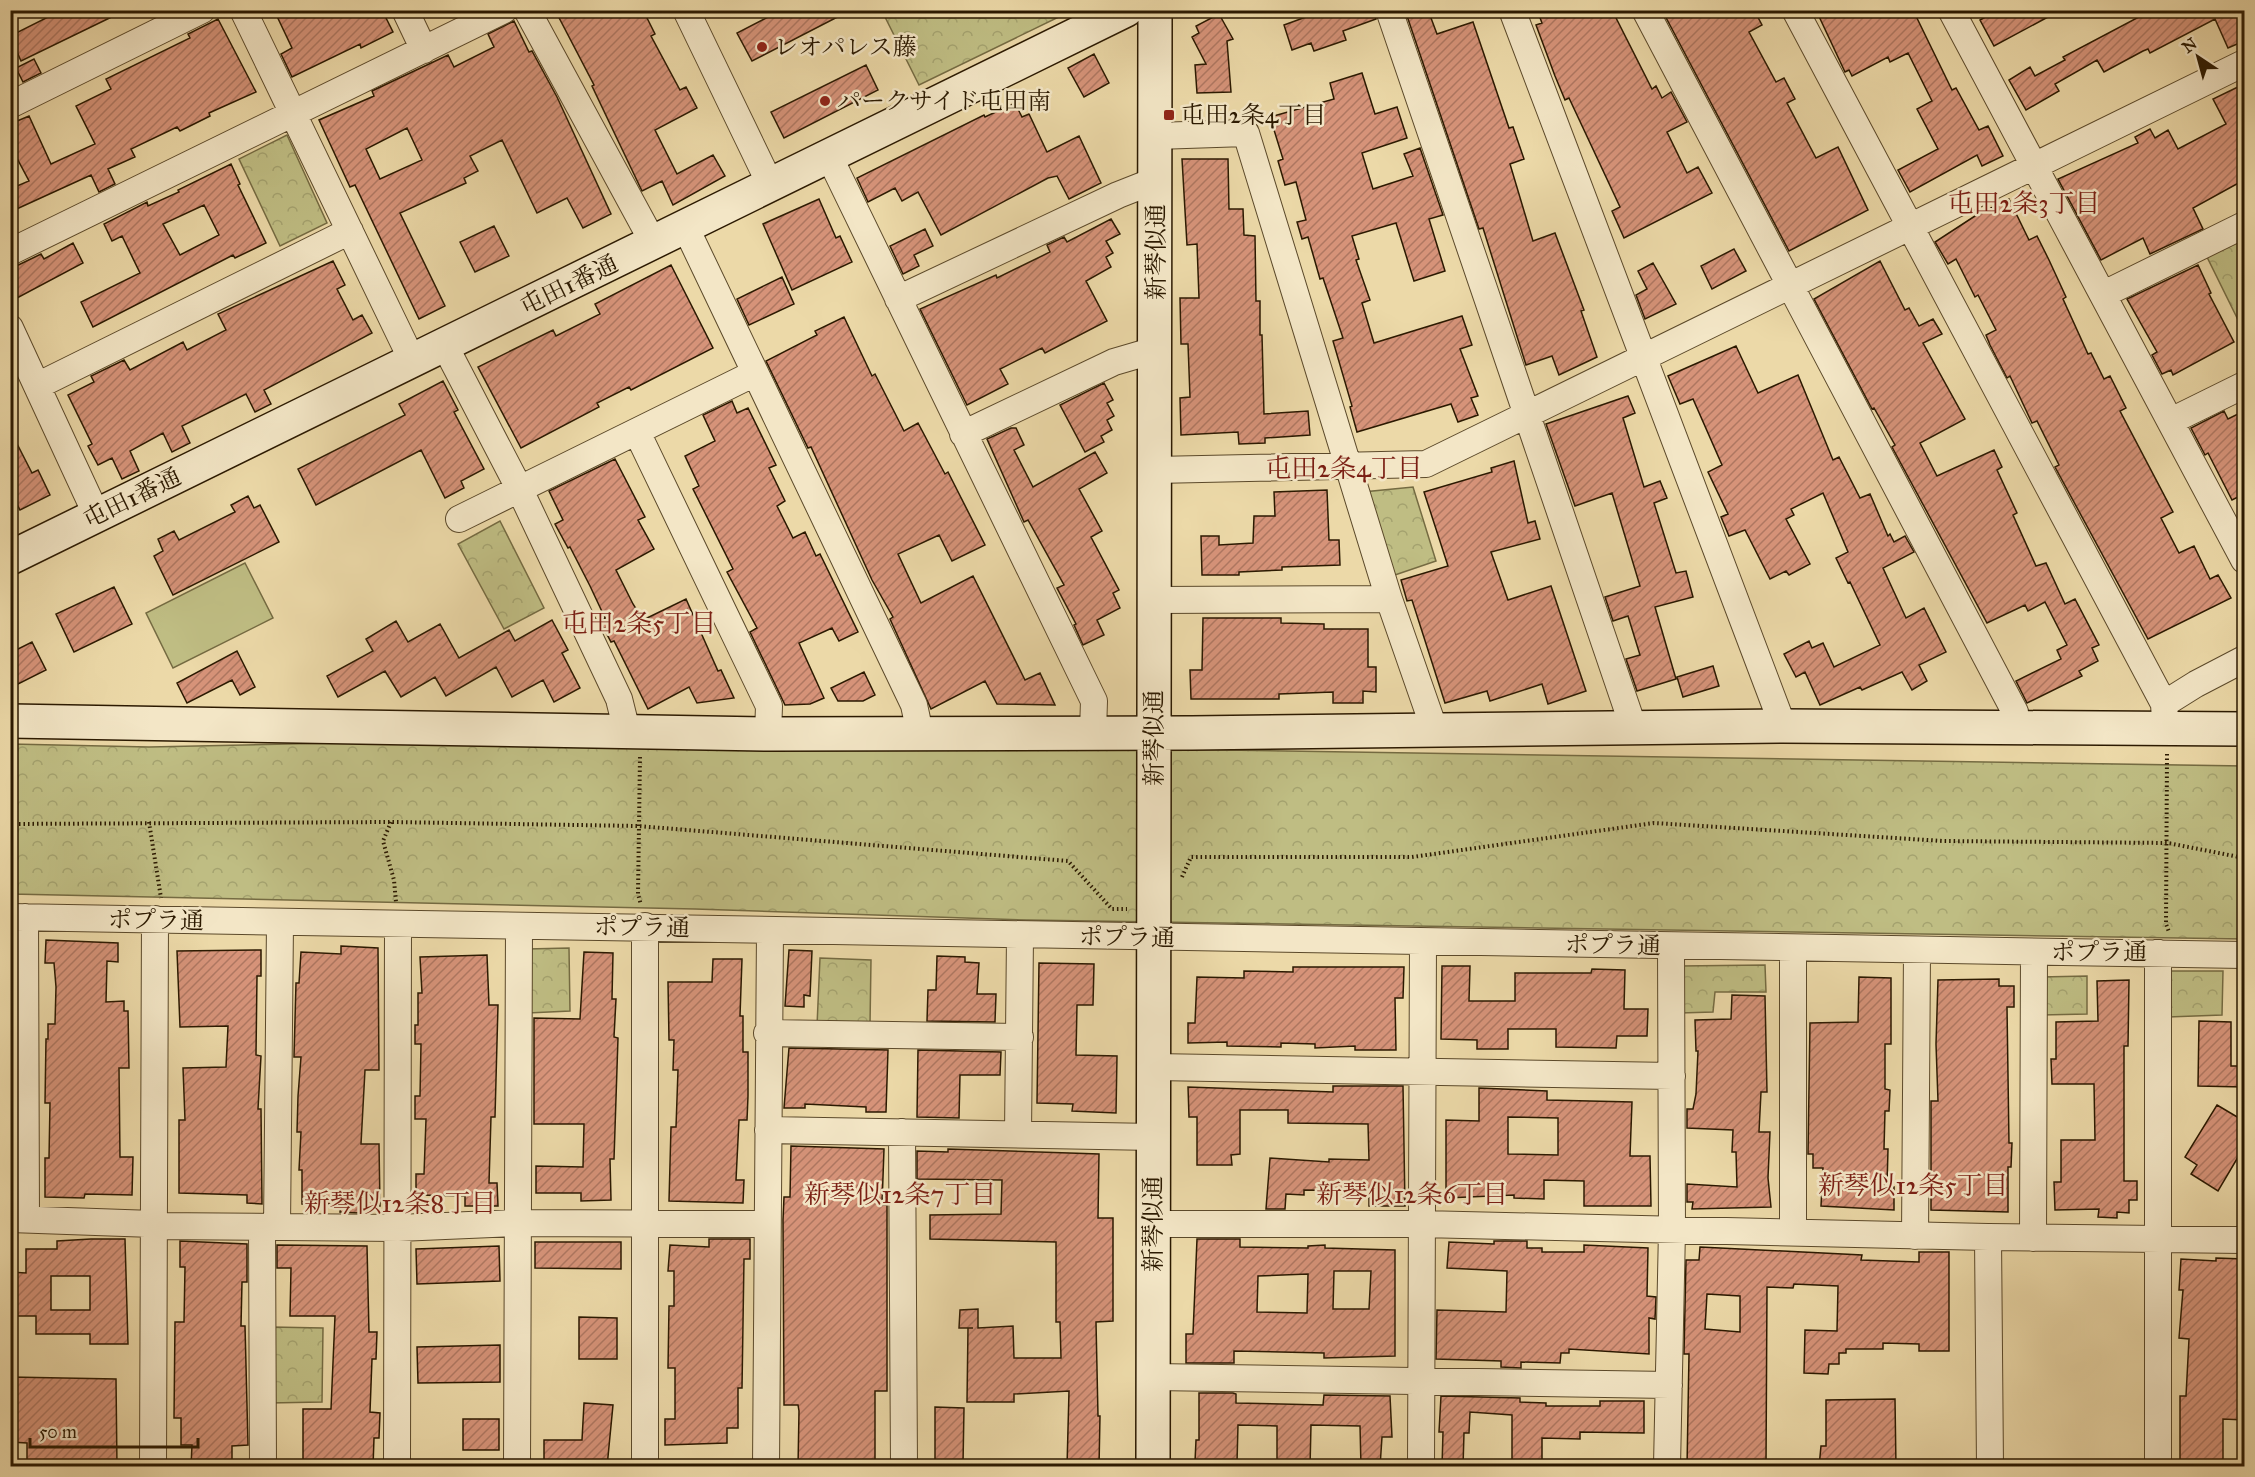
<svg xmlns="http://www.w3.org/2000/svg" width="2255" height="1477" viewBox="0 0 2255 1477" font-family="'IM FELL Great Primer','Noto Serif JP',serif">
<style>
.forest{fill:url(#forest-crowns);stroke:#756b42;stroke-width:1.5}
.garden{fill:#bfbd83;stroke:#756b42;stroke-width:1.5}
.building{fill:url(#building-hatch);stroke:#2b1900;stroke-width:1.5;fill-rule:evenodd}
.lines{fill:none;stroke-linecap:round;stroke-linejoin:round}
.street-casing{stroke:#5b492a;stroke-width:28}
.secondary-casing{stroke:#2b1900;stroke-width:36}
.path{stroke:#2b1900;stroke-width:4;stroke-dasharray:1.5 3;stroke-linecap:butt}
.street{stroke:#f3e6c6;stroke-width:26}
.secondary{stroke:#f3e6c6;stroke-width:33}
.poi-dot{fill:#8f2418;stroke:#f3e6c6;stroke-width:2}
.labels{text-anchor:middle;stroke-width:5;stroke-linejoin:round;paint-order:stroke}
.poi-label{font-size:24px;fill:#2b1900;stroke:#f3e6c6;text-anchor:start}
.street-label{font-size:24px;fill:#2b1900;stroke:#f3e6c6}
.neighbourhood-label{font-size:26px;fill:#7a1f14;stroke:#f3e6c6}
</style>
<defs>
<pattern id="forest-crowns" width="20" height="18" patternUnits="userSpaceOnUse" patternTransform="scale(1.5)"><rect width="20" height="18" fill="#bfbd83"/><path d="M2 6a3 3 0 1 1 6 0M12 15a3 3 0 1 1 6 0" fill="none" stroke="#a4a26f"/></pattern>
<pattern id="building-hatch" width="6" height="6" patternUnits="userSpaceOnUse" patternTransform="scale(1.5)"><rect width="6" height="6" fill="#d69379"/><path d="M-1 1l2-2M0 6l6-6M5 7l2-2" fill="none" stroke="#ae7761"/></pattern>
</defs>
<rect width="100%" height="100%" fill="#ecd9a8"/>
<filter id="stains"><feTurbulence type="fractalNoise" baseFrequency=".00333" numOctaves="4"/><feColorMatrix values="0 0 0 0 .2 0 0 0 0 .09 0 0 0 0 .02 0 0 0 .5 -.17"/></filter>
<radialGradient id="worn" r=".72"><stop offset=".6" stop-color="#630" stop-opacity="0"/><stop offset="1" stop-color="#630" stop-opacity=".3"/></radialGradient>
<path class="forest" d="M882,11H1071L919,85Z
M287,135L327,223L280,246L239,159Z
M2244,238V332L2207,257Z
M1413,487L1436,561L1389,577L1363,492Z
M500,521L544,608L504,629L458,544Z
M527,739L2244,766V939L1027,920L695,909L11,894V744L149,747Z
M569,948L570,1011L528,1013L527,949Z
M820,958L871,960L870,1025L817,1026Z
M1765,965L1766,992H1715L1713,1012L1680,1013V966Z
M2168,971H2223L2222,1015L2168,1017Z
M2087,976V1014L2041,1015V977Z
M271,1327L323,1328L322,1402L269,1403Z"/>
<path class="garden" d="M245,563L273,618L173,668L146,613Z"/>
<path class="building" d="M62,10H126L21,61L10,36Z
M274,10H382L393,32L361,48L360,44L292,77L281,54L292,48Z
M555,10H643L655,34L651,36L680,90L686,87L697,108L655,130L677,174L713,155L725,176L673,205L662,181L642,191L592,86L594,85Z
M782,10H851L752,61L737,33Z
M1325,10H1374L1376,19L1343,31L1346,40L1314,51L1311,43L1292,50L1284,25Z
M1405,10H1428L1437,34L1473,22L1509,128L1513,127L1524,159L1510,164L1533,241L1555,233L1584,310L1581,311L1597,357L1559,375L1552,356L1526,365L1483,228L1479,229Z
M1537,10H1612L1652,89L1656,86L1662,98L1671,92L1687,122L1667,132L1687,173L1698,167L1712,193L1624,238L1612,211L1620,207L1569,98L1565,100L1555,76L1536,25L1542,23Z
M1662,10H1754L1762,25L1749,32L1776,82L1784,78L1795,99L1787,103L1816,158L1838,147L1868,210L1789,251Z
M1816,10H1913L1952,90L1956,88L1979,130L1988,126L2003,156L1982,166L1977,155L1910,192L1898,170L1938,149L1917,109L1932,101L1908,53L1890,62L1888,57L1852,76L1849,70L1845,72Z
M1998,10H2061L1994,46L1980,20Z
M2152,10H2234L2244,34V41L2228,48L2215,19L2150,53L2148,49L2143,51L2104,72L2097,60L2055,84L2059,91L2026,110L2009,80L2030,67L2035,76L2065,60L2063,57Z
M1219,14L1233,39L1227,41L1231,92L1197,93L1195,65L1206,64L1192,37L1199,33L1196,26Z
M218,19L256,92L209,113L210,116L180,131L177,127L131,149L135,157L108,169L115,184L99,192L91,175L10,212V189L29,181L10,145V124L29,116L51,164L95,144L76,106L111,89L106,79L190,38L188,34Z
M514,21L529,52L532,51L557,97L611,214L583,228L567,198L537,213L502,140L470,156L478,171L464,178L466,183L400,213L445,306L419,319L355,185L350,187L319,120L374,96L372,91L448,55L454,67L494,47L488,34ZM407,128L422,160L380,179L366,149Z
M1094,54L1109,83L1084,97L1068,68Z
M34,59L41,73L23,82L16,68Z
M866,65L878,90L784,138L771,112Z
M1362,73L1375,114L1397,107L1407,138L1362,153L1373,189L1413,176L1404,154L1420,148L1443,215L1429,219L1445,271L1414,281L1396,223L1352,236L1359,259L1356,260L1370,300L1362,303L1374,343L1462,316L1472,345L1460,349L1478,396L1471,398L1478,415L1458,422L1451,404L1357,432L1350,407L1352,406L1333,341L1343,338L1323,278L1320,279L1308,237L1302,239L1297,222L1306,220L1296,182L1285,185L1278,161L1283,159L1270,117L1334,99L1330,83Z
M2244,84V180L2193,208L2203,229L2150,254L2143,238L2101,260L2058,179L2138,143L2135,137L2150,129L2155,138L2168,130L2178,149L2226,124L2213,99Z
M1015,103L1022,117L1029,114L1047,152L1079,136L1101,183L1069,199L1057,176L1048,178L941,235L918,192L902,201L895,188L868,202L857,178L984,115L985,117Z
M1182,159H1228L1229,209H1243L1244,235L1255,236L1256,301H1260V335H1262L1264,414L1308,411L1310,435L1265,438V443L1239,444L1238,432L1181,435L1180,398L1190,397L1188,344H1181L1180,298H1199L1197,244L1187,245Z
M231,164L240,184L238,185L266,243L235,258L233,255L93,327L81,302L140,273L122,236L112,241L104,224L147,202L148,206L179,192L178,190ZM204,205L219,235L180,255L163,224Z
M819,199L836,238L840,236L852,262L792,290L763,224Z
M2009,199L2029,240L2037,236L2049,260L2066,297L2063,299L2088,354L2091,353L2104,379L2110,376L2126,408L2120,411L2173,512L2161,518L2179,553L2194,546L2210,579L2218,575L2231,598L2148,639L2055,467L2059,465L2037,421L2032,423L2010,376L2007,378L1990,345L1986,335L1996,330L1978,295L1975,297L1956,259L1948,264L1935,242L1975,216Z
M1111,219L1120,234L1106,241L1113,253L1106,257L1111,267L1086,281L1107,321L1045,353L1042,348L1000,369L1008,384L967,405L920,309L996,275L997,278L1050,252L1047,245L1064,237L1067,242Z
M494,226L509,256L475,272L460,242Z
M925,229L933,246L914,255L919,266L903,274L890,246Z
M73,243L83,263L17,298L10,286V269L41,254L44,259Z
M1734,249L1746,271L1712,289L1701,266Z
M333,261L345,285L337,289L353,320L362,315L372,333L264,390L271,404L255,412L246,394L182,426L190,443L172,452L163,433L130,451L139,471L122,479L112,458L98,465L88,446L92,444L68,395L94,382L91,376L124,360L130,370L183,342L187,350L226,330L218,314Z
M1880,261L1905,310L1909,308L1919,326L1933,319L1942,334L1923,343L1965,419L1920,443L1937,476L1994,450L2002,467L1997,470L2017,513L2013,515L2036,566L2046,563L2065,604L2075,599L2099,645L2092,648L2098,661L2079,671L2082,676L2027,703L2016,681L2061,659L2057,650L2067,645L2045,602L2028,611L2025,605L1987,623L1892,447L1895,445L1874,408L1872,409L1814,299Z
M1653,263L1676,304L1645,319L1636,295L1647,289L1638,271Z
M671,265L713,348L631,390L629,387L597,403L599,407L521,448L478,367L553,330L556,336L600,314L595,304Z
M2198,265L2211,293L2209,294L2234,342L2173,375L2171,370L2162,374L2152,355L2157,352L2127,299Z
M782,277L794,304L749,325L737,299Z
M844,317L872,376L875,374L904,431L918,423L945,474L948,472L985,545L952,561L939,535L898,554L921,603L973,576L1025,680L1040,673L1055,705L997,704L985,681L931,709L890,619L893,617L872,580L811,447L808,448L766,361L817,335L815,331Z
M1736,346L1758,393L1798,375L1833,460L1839,457L1860,498L1870,494L1888,536L1890,534L1894,542L1905,536L1914,552L1883,568L1906,618L1924,608L1946,652L1919,665L1927,681L1912,690L1902,672L1862,690L1860,687L1820,705L1805,672L1796,677L1784,654L1809,641L1812,648L1823,643L1834,667L1880,645L1850,582L1848,583L1836,558L1848,552L1823,493L1791,509L1794,515L1786,519L1810,564L1789,575L1786,571L1770,579L1745,530L1729,536L1721,517L1728,514L1708,472L1722,465L1693,399L1680,404L1668,376Z
M443,381L458,410L454,412L484,469L461,481L464,488L445,498L421,450L316,505L298,469L405,415L399,404Z
M1104,383L1113,400L1107,403L1114,416L1107,420L1112,430L1101,436L1104,442L1085,452L1060,405Z
M1628,396L1635,413L1623,418L1644,487L1660,481L1667,498L1654,503L1676,573L1686,571L1693,597L1655,607L1676,679L1637,691L1626,659L1640,655L1628,616L1613,621L1605,597L1640,586L1612,493L1575,506L1546,424Z
M732,401L737,413L748,408L776,465L769,468L785,501L777,506L793,538L805,532L816,556L820,554L858,632L839,641L832,628L799,643L824,698L810,704L785,705L750,632L757,628L727,572L733,569L693,489L699,486L685,456L715,441L703,415Z
M2224,411L2228,419L2244,411V494L2232,500L2208,453L2205,455L2191,428Z
M1011,428H1016L1024,445L1014,450L1033,487L1095,452L1107,473L1079,489L1102,531L1091,537L1119,590L1113,593L1120,608L1097,620L1104,635L1083,645L1074,625L1076,624L1057,588L1064,585L1028,520L1024,522L987,439Z
M10,430L32,473L38,470L50,495L20,510L10,490Z
M615,459L645,517L638,520L654,549L616,570L633,604L643,620L686,599L718,671L721,670L734,698L697,703L689,687L648,709L614,641L611,642L600,621L605,618L590,586L570,547L568,548L555,524L563,520L549,491Z
M1514,461L1528,523L1535,521L1540,539L1491,552L1508,600L1551,586L1586,691L1548,704L1542,684L1490,701L1487,691L1445,703L1412,600L1407,601L1401,580L1448,566L1424,492L1492,472L1491,468Z
M1327,490L1329,540H1339L1340,565L1282,567V570L1239,572V575H1202L1201,536H1219V545L1253,543L1254,516H1275L1274,492Z
M248,496L254,508L260,505L279,542L173,595L154,556L163,551L158,539L174,531L179,540L235,512L231,505Z
M114,587L132,624L74,652L56,614Z
M1203,618H1281V623L1324,624V629H1368V667H1376V692L1363,691V703H1333V692L1279,694V699H1191L1190,670H1202Z
M552,620L568,650L562,653L580,688L554,702L543,680L512,697L496,667L446,696L435,677L401,697L385,671L338,697L327,676L373,651L366,639L396,621L408,642L440,624L459,658L509,630L515,641Z
M32,642L46,670L10,688V653Z
M237,651L255,687L240,695L232,680L187,703L177,683Z
M1713,666L1719,686L1683,697L1677,677Z
M864,672L875,695L863,701H838L831,688Z
M46,940L118,943V962L107,961L106,1002L124,1001V1011H128L129,1068H119L120,1157H133L132,1195L85,1194L84,1198L45,1197V1158H49L50,1103H45L46,1039H48V1024H55L56,987L54,963H45Z
M341,946L378,948L379,1070H365L361,1144H379L380,1206L359,1205V1213L340,1212L341,1204H302V1170H299L301,1132H297L298,1096L301,1057H294L296,983H299L301,952L341,954Z
M261,950V976H257L256,1055L261,1056L258,1109H261L262,1204L247,1203V1195L179,1193V1120H185L183,1068L226,1067L228,1026L180,1027L177,951Z
M789,950L812,951L810,996L804,995V1007L785,1006Z
M584,952L613,953L612,999H616L614,1037L618,1038L614,1159H610L611,1200L581,1201V1193H536V1166L583,1167L584,1124H534V1018L580,1019Z
M487,955L489,1005H498L495,1117H491L489,1183H497L498,1206H465V1196L416,1195V1174H424L426,1119H415V1096H420L421,1044H415V1025H418V993H422L420,957Z
M937,956L965,957V962L979,963L977,994H996L995,1022L927,1021L928,990H936Z
M713,959H742L740,1016H743V1052H748V1096L747,1120H739L736,1180H744L743,1203L669,1201L671,1127H676L678,1070H673L674,1040H669L668,982H712Z
M1039,963L1094,964L1093,1005H1077L1076,1055L1117,1056L1116,1113L1072,1111L1073,1104L1037,1103Z
M1442,966H1470L1469,1001H1515V973H1591L1592,969L1625,970L1624,1009H1648L1647,1036H1617L1616,1048L1556,1047V1029H1508V1049H1477V1040L1441,1039Z
M1293,967H1404L1403,998H1395L1396,1050H1355V1046L1315,1048V1044L1281,1043V1047L1227,1046V1042L1188,1043V1023H1195L1197,977L1244,978V971L1293,972Z
M1859,977L1891,978V1044H1885V1089L1890,1090L1889,1111H1885L1884,1149H1888L1887,1187H1894V1210L1821,1206L1823,1168H1813V1154H1808L1810,1023L1858,1022Z
M1999,979V986H2014V1007H2007L2009,1143H2012L2011,1167H2008V1212L1931,1210V1101H1938L1936,1044L1938,980Z
M2129,980L2128,1046H2124V1181H2137V1200H2129V1213L2117,1212V1218L2098,1217L2099,1209L2055,1210L2054,1182H2061V1140H2095L2094,1084H2052L2051,1059H2056V1022L2098,1021L2097,981Z
M1732,995L1765,996L1767,1092H1761L1759,1132H1770L1768,1178L1771,1207L1692,1209L1693,1202H1687V1184L1737,1187L1736,1152H1732L1733,1130L1687,1128V1109H1693L1696,1094L1698,1051H1696L1695,1020L1731,1019Z
M2199,1021L2231,1022V1066H2244V1087L2198,1086Z
M789,1048L888,1050L886,1112H866V1107L805,1104V1108H784Z
M918,1050L1001,1052L1000,1075H960L959,1118L917,1117Z
M1333,1086H1403L1405,1206H1369V1191L1304,1190V1195L1286,1194L1285,1209H1266L1270,1158L1329,1162V1159L1369,1160L1368,1124L1288,1123V1110H1240V1154L1231,1155L1232,1165H1197V1117H1189L1188,1087L1333,1092Z
M1479,1088L1547,1091V1100L1632,1102L1630,1156H1650L1651,1206H1584V1181L1544,1180V1199L1514,1198V1195L1446,1198V1120L1479,1121ZM1508,1117L1558,1118V1155L1508,1154Z
M2217,1105L2244,1121V1147L2218,1191L2191,1174L2197,1165L2185,1157Z
M791,1146L884,1149L882,1205H887V1391H875V1467H798L799,1411L798,1405H784L783,1220L784,1197H790Z
M948,1149L1099,1154L1098,1218H1113V1321L1096,1322L1098,1416H1100L1099,1467H1067L1069,1391L1014,1394V1402H967L968,1328H973H959L960,1310L978,1309V1328L1013,1326L1014,1358H1061L1060,1322H1056V1242L930,1239V1215L1001,1214L1002,1180L917,1179V1151L948,1152Z
M91,1239H125L128,1344H90V1334H36V1316H12L10,1272L26,1273V1249H57V1241ZM51,1276H90V1310H51Z
M709,1239H750V1259H744L742,1388H738V1428H727V1443L665,1445V1419H675V1368H668L669,1306H674V1271H668L670,1245L709,1247Z
M1197,1239H1240V1247L1308,1248V1246L1325,1245V1248L1395,1250V1356L1324,1358V1353L1234,1351V1363H1186V1334H1193ZM1334,1271H1371L1369,1309H1333ZM1308,1274L1307,1313L1257,1312L1258,1276Z
M180,1241L247,1244V1282H242L241,1326H245L248,1445L232,1446V1460H216V1467H191L192,1445H181V1418H174L175,1322H184L185,1267H180Z
M1494,1241H1527V1248H1542V1252H1584V1245L1648,1248L1647,1296L1656,1297L1655,1319L1649,1318V1354L1569,1349V1353H1561L1560,1363L1521,1362V1368L1501,1367V1361L1436,1359L1437,1310L1506,1312L1507,1271L1447,1268L1449,1242L1494,1244Z
M535,1242H621V1269L535,1268Z
M277,1245L367,1246L369,1332H377L376,1359H372L370,1412L380,1413L379,1438H374L373,1467H303V1409H331L335,1316H290L291,1268H277Z
M499,1246L500,1281L417,1284L416,1249Z
M1700,1247L1862,1255L1861,1260L1919,1262V1252H1949V1351H1919V1344L1883,1343V1349H1846V1353H1839V1364H1829L1828,1374L1804,1373L1805,1330L1837,1331L1838,1286L1794,1284L1793,1288L1767,1287L1766,1467H1687L1689,1354H1684L1686,1260H1699ZM1707,1294L1740,1296V1332L1705,1329Z
M2216,1258L2244,1259V1420L2223,1419V1467H2180V1396H2186L2189,1339L2179,1338L2183,1290H2179L2181,1259L2216,1261Z
M579,1317L617,1318V1359H579Z
M500,1345V1382L418,1383L417,1347Z
M10,1377L116,1379L117,1467H27V1443L10,1442Z
M1199,1393H1233L1236,1394V1403L1323,1405L1324,1395L1390,1396L1392,1437H1382L1380,1467H1361L1360,1426L1311,1425L1310,1467H1277V1426L1238,1425L1237,1463L1195,1462L1196,1440H1199Z
M1441,1396L1520,1398V1402L1546,1403V1406H1600V1401H1644V1433L1580,1432V1439L1542,1438V1467H1512V1415L1470,1412L1469,1433H1464L1463,1467H1442L1443,1432H1439Z
M1895,1399L1896,1467H1819L1821,1446H1826V1400Z
M584,1403L613,1405L607,1467H544V1440H582Z
M935,1407L964,1408L963,1464H935Z
M463,1419H499V1450H463Z"/>
<g class="lines">
<g class="street-casing">
<path id="street" d="M243,10L412,360
M405,10L424,50
M527,10L654,244
M686,10L771,186
M1389,10L1634,729
M1512,10L1783,726
M1645,10L2015,712L2012,729
M1795,10L2164,704
M1951,10L2244,560
M10,105L202,10
M1156,136L1246,133L1389,599L1435,731
M829,156L1094,701L1093,731
M686,228L914,705L920,733
M10,252L504,10
M2104,294L2244,225
M898,299L1118,195L1156,180
M10,328L97,516
M444,344L520,490L619,699L627,731
M37,386L350,231
M2171,421L2244,385
M637,432L769,706L768,734
M963,434L1114,362L1155,350
M1155,470L1426,464L2244,63
M459,519L755,373
M1154,600L1389,599
M2165,720L2164,704L2196,684L2244,659
M10,917L2244,955
M25,917L26,1219
M645,926V1466
M1793,948V1232
M2158,953V1466
M767,1033L1020,1037
M1154,1067L1672,1076
M768,1130L1154,1137
M902,1132L904,1466
M1018,1134L1020,936
M10,1219L153,1224
M1153,1224H1421L1988,1237L2244,1240
M153,1226L398,1228L517,1223L767,1224
M262,1227L263,1466
M277,1227L280,923
M1915,1236L1917,951
M1988,1237L1990,1466
M2033,1238L2034,952
M1153,1377L1669,1385
M153,1466L155,919
M397,1466L398,924
M517,1466L519,926
M766,1466L770,931
M1421,1466L1423,943
M1667,1466L1672,1230L1671,946"/>
</g>
<g class="secondary-casing">
<path id="secondary" d="M10,558L1126,10
M10,721L768,734L1192,733L1783,726L2244,729
M1153,1466L1155,10"/>
</g>
<path class="path" d="M2167,754L2166,924L2169,932
M640,757L638,894L641,905
M149,822L161,898
M391,822L383,841L394,880L396,902
M10,824L391,822L638,826L1068,861L1112,909H1127
M1182,877L1191,857H1412L1654,823L1943,841L2168,843L2244,858"/>
<use href="#street" class="street"/>
<use href="#secondary" class="secondary"/>
</g>
<g class="poi-dot">
<circle cx="762" cy="47" r="6"/>
<circle cx="825" cy="101" r="6"/>
<rect x="1163" y="109" width="12" height="12" rx="3"/>
</g>
<g class="labels">
<g class="poi-label">
<text x="774" y="55">レオパレス藤</text>
<text x="837" y="109">パークサイド屯田南</text>
<text x="1181" y="123">屯田2条4丁目</text>
</g>
<g class="street-label">
<text transform="translate(1156 252) rotate(-90)" y="8">新琴似通</text>
<text transform="translate(569 285) rotate(-26)" y="8">屯田1番通</text>
<text transform="translate(132 498) rotate(-26)" y="8">屯田1番通</text>
<text transform="translate(1154 738) rotate(-90)" y="8">新琴似通</text>
<text transform="translate(156 920) rotate(1)" y="8">ポプラ通</text>
<text transform="translate(642 927) rotate(1)" y="8">ポプラ通</text>
<text transform="translate(1127 937) rotate(1)" y="8">ポプラ通</text>
<text transform="translate(1613 945) rotate(1)" y="8">ポプラ通</text>
<text x="2099" y="960">ポプラ通</text>
<text transform="translate(1153 1224) rotate(-90)" y="8">新琴似通</text>
</g>
<g class="neighbourhood-label">
<text x="2024" y="212">屯田2条3丁目</text>
<text x="1344" y="477">屯田2条4丁目</text>
<text x="639" y="632">屯田2条5丁目</text>
<text x="1913" y="1194">新琴似12条5丁目</text>
<text x="900" y="1203">新琴似12条7丁目</text>
<text x="1412" y="1203">新琴似12条6丁目</text>
<text x="400" y="1212">新琴似12条8丁目</text>
</g>
</g>
<rect width="2255" height="1477" fill="none" stroke="#ecd9a8" stroke-width="36"/>
<rect x="12" y="12" width="2231" height="1453" fill="none" stroke="#2b1900" stroke-width="3"/>
<rect x="18" y="18" width="2219" height="1441" fill="none" stroke="#2b1900" stroke-width="1.5"/>
<g transform="translate(2198 57) rotate(324)" stroke="#f3e6c6" stroke-width="4.5" paint-order="stroke">
<path d="M0-4.5L10 22L0 15L-10 22Z" fill="#2b1900"/>
<text y="-9" font-size="16" font-weight="bold" text-anchor="middle" fill="#2b1900">N</text>
</g>
<path d="M30 1438v9h168v-9" fill="none" stroke="#2b1900" stroke-width="3"/>
<text x="39" y="1438" font-size="18" fill="#2b1900" stroke="#f3e6c6" stroke-width="4.5" paint-order="stroke">50 m</text>
<rect width="100%" height="100%" filter="url(#stains)"/>
<rect width="100%" height="100%" fill="url(#worn)"/>
</svg>
